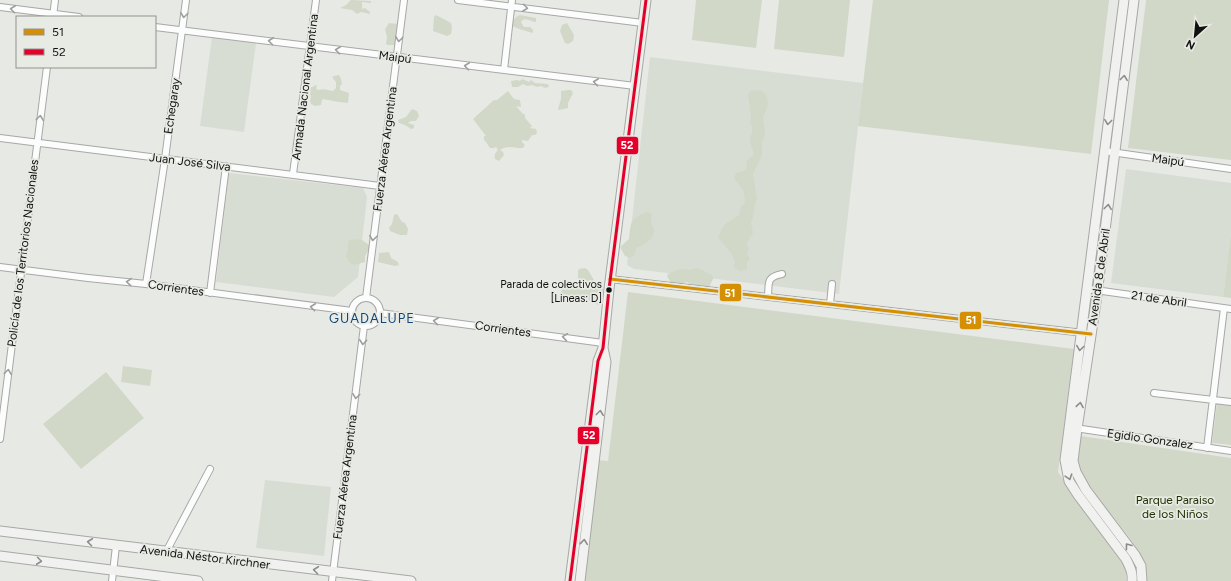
<svg xmlns="http://www.w3.org/2000/svg" width="1231" height="581" viewBox="0 0 1231 581" font-family="Figtree,sans-serif">
<style>
.built{fill:#d8ddd4}
.green{fill:#d1d8c8}
.lines{fill:none;stroke-linecap:round;stroke-linejoin:round}
.minor-casing{stroke:#a7a8a6;stroke-width:8}
.secondary-casing{stroke:#a7a8a6;stroke-width:11}
.minor{stroke:#fbfcfb;stroke-width:6}
.secondary{stroke:#f1f2ef;stroke-width:9}
.bus-1-casing{stroke:#e8eae4;stroke-width:6}
.bus-2-casing{stroke:#e8eae4;stroke-width:6}
.bus-1{stroke:#d49002;stroke-width:3}
.bus-2{stroke:#e4002b;stroke-width:3}
.oneway{stroke:#9d9e9d}
.oneway2{stroke:#8c8d8b}
.bus-dot{fill:#111110;stroke:#e8eae4;stroke-width:1.5}
.labels{text-anchor:middle;stroke-width:3.5;stroke-linejoin:round;paint-order:stroke}
.bus-label{font-size:11px;fill:#111110;stroke:#e8eae4;text-anchor:end}
.street-label{font-size:12px;fill:#111110;stroke:#e8eae4}
.park-label{font-size:12px;fill:#223203;stroke:#e8eae4}
.neighbourhood-label{font-size:13px;letter-spacing:1px;fill:#114678;stroke:#e8eae4}
.line-badge{stroke:#e8eae4;stroke-width:1.5}
.badge-label{font-size:11px;text-anchor:middle;font-weight:bold;fill:#fff}
</style>
<rect width="100%" height="100%" fill="#e7e9e5"/>
<path class="built" d="M212,37L256,43L244,132L200,126Z
M650,57L863,83L839,294L634,269L627,265Z
M1126,169L1231,183V232L1223,297L1111,283Z
M229,173L363,188L367,197L358,277L334,297L216,282Z
M265,480L331,487L324,556L256,548Z"/>
<path class="green" d="M351,0L371,1V3L362,2V9L365,8L370,12V14L361,12L357,14L352,10L340,8L346,5Z
M696,0H762L756,48L692,40Z
M779,0H850L844,57L774,49Z
M873,0H1109L1091,154L858,126Z
M1146,0H1231V160L1128,148Z
M436,15L451,23L452,28L451,34L447,36L433,31L434,17Z
M520,15L536,18V22C530,22 525,16 521,22L524,27H530L533,30V32L532,33C525,30 519,30 511,25C513,20 515,17 520,15Z
M389,23L398,24L399,27L396,31L400,35L398,45H388L386,44L387,37L385,29Z
M567,23L574,35L573,41L568,44L565,43L560,31L562,25Z
M339,75L341,79L342,84L340,86V90L349,93L348,103C345,103 327,100 323,99L322,100L321,105L315,106L311,104L310,101L311,97L310,93L311,91L309,90L311,87H313L315,85L317,86L316,89L319,90L323,89L333,91L336,88V82L332,77L334,76Z
M522,79L529,82L531,80L535,83L548,84L549,87L545,88L541,86L537,87L532,85L527,86L523,84L518,87H512L511,81L517,80L520,81Z
M568,90H571L573,93L568,103V108L559,110L558,109L561,99V91Z
M753,90L762,91L766,95L768,102L767,108L763,117L765,135L762,142V155L753,174L757,198L755,203L753,217L751,223L753,233L746,244L749,248L747,254L750,259L747,262V269L741,271L735,269L734,266L735,262L731,253L718,238C721,231 724,222 731,221L734,218L739,215L741,207L745,202L744,191L734,178L736,173L746,170L747,160L754,155C753,150 751,147 750,142C749,133 756,133 750,123C752,114 749,104 748,95L750,91Z
M508,91L514,99L520,100L521,107L516,106L522,113L525,115V118L532,126L530,128L536,129L537,133L535,135H532L528,141L522,140V142L525,145L523,148C514,149 509,144 500,150L503,152L504,155L499,161L495,159C494,155 495,153 498,150L496,147L494,148H490L486,142L484,140V136H486L473,119L494,100H497Z
M412,109L417,111L419,116L416,121H411L408,123L414,125V128L411,129L405,125L399,123L398,120L406,117Z
M648,212L652,214L651,224L654,229C655,239 644,245 636,248L635,254L631,258L625,256L620,247L629,239C631,223 629,218 648,212Z
M397,214L402,222L405,223L408,229L407,235H400L390,231L389,228L392,224L394,215Z
M1231,232V298L1223,297Z
M356,239L362,240L369,245V249L365,256V262L354,265L349,262L346,256C349,251 347,245 349,240Z
M389,252L391,258L398,262L399,265L395,266L378,262L379,253Z
M585,268L588,270L597,285L602,288L605,293L603,301L598,305L582,296C578,296 576,299 572,299C569,299 564,295 560,293L565,286L580,285L581,282L578,278V271L579,269Z
M697,268C703,271 708,272 713,276V279L709,287H694L687,282L678,285L671,283L667,276L668,274L679,269L689,270Z
M628,292L1074,349L1058,472L1126,568V581H583L597,460L608,461Z
M123,366L152,370L150,386L121,382Z
M106,372L144,418L81,469L43,424Z
M1217,403L1231,405V445L1212,443Z
M1081,436L1231,458V581H1146C1150,548 1099,508 1084,477C1082,472 1078,466 1078,460C1077,452 1080,443 1081,436Z"/>
<g class="lines">
<g class="minor-casing">
<path id="minor" d="M458,0L643,23
M0,7L79,17
M53,17L55,0
M155,27L635,86
M504,70L512,0
M0,138L380,186
M1104,151L1231,169
M293,174L316,0
M0,267L88,278L146,284L352,311
M610,279L1084,333
M146,284L165,159L186,0
M1088,289L1231,309
M210,293L226,166
M768,297C769,283 766,277 782,274
M366,298L404,0
M352 312a14 14 0 1 1 28 0a14 14 0 1 1-28 0Z
M830,304L832,284
M380,313L603,343
M1154,393L1231,402
M1075,428L1231,451
M0,439L47,67
M1207,448L1224,308
M166,552L210,469
M112,581L116,546
M332,581L364,326"/>
</g>
<g class="secondary-casing">
<path id="secondary" d="M1124,0L1065,460L1069,481L1078,495L1126,559C1130,567 1133,573 1132,581
M1134,0L1096,302L1077,429L1073,461L1076,472L1086,490L1135,555L1141,566L1142,581
M0,531L411,581
M0,556L198,581
M570,581L598,361L603,348L609,289L646,0
M580,581L606,362L603,348"/>
</g>
<use href="#minor" class="minor"/>
<use href="#secondary" class="secondary"/>
<g class="bus-1-casing">
<path id="bus-1" d="M610,279L1091,334"/>
</g>
<g class="bus-2-casing">
<path id="bus-2" d="M570,581L598,361L603,348L609,289L646,0"/>
</g>
<use href="#bus-1" class="bus-1"/>
<use href="#bus-2" class="bus-2"/>
</g>
<defs><path id="oneway-chevron" d="M-2-3.5L2.5 0L-2 3.5" fill="none" stroke-width="1.6" stroke-linecap="round" stroke-linejoin="round"/></defs>
<g class="oneway">
<use href="#oneway-chevron" transform="translate(525 8) rotate(7)"/>
<use href="#oneway-chevron" transform="translate(13 9) rotate(-173)"/>
<use href="#oneway-chevron" transform="translate(184 15) rotate(97)"/>
<use href="#oneway-chevron" transform="translate(399 39) rotate(97)"/>
<use href="#oneway-chevron" transform="translate(271 41) rotate(-173)"/>
<use href="#oneway-chevron" transform="translate(338 50) rotate(-173)"/>
<use href="#oneway-chevron" transform="translate(467 66) rotate(-173)"/>
<use href="#oneway-chevron" transform="translate(596 82) rotate(-173)"/>
<use href="#oneway-chevron" transform="translate(40 118) rotate(-83)"/>
<use href="#oneway-chevron" transform="translate(373 238) rotate(97)"/>
<use href="#oneway-chevron" transform="translate(129 282) rotate(-175)"/>
<use href="#oneway-chevron" transform="translate(313 307) rotate(-173)"/>
<use href="#oneway-chevron" transform="translate(436 321) rotate(-173)"/>
<use href="#oneway-chevron" transform="translate(565 337) rotate(-172)"/>
<use href="#oneway-chevron" transform="translate(363 342) rotate(95)"/>
<use href="#oneway-chevron" transform="translate(8 372) rotate(-83)"/>
<use href="#oneway-chevron" transform="translate(356 396) rotate(98)"/>
</g>
<g class="oneway2">
<use href="#oneway-chevron" transform="translate(1124 78) rotate(-83)"/>
<use href="#oneway-chevron" transform="translate(1108 122) rotate(97)"/>
<use href="#oneway-chevron" transform="translate(1108 207) rotate(-83)"/>
<use href="#oneway-chevron" transform="translate(1080 348) rotate(98)"/>
<use href="#oneway-chevron" transform="translate(1080 405) rotate(-81)"/>
<use href="#oneway-chevron" transform="translate(600 413) rotate(-83)"/>
<use href="#oneway-chevron" transform="translate(1069 477) rotate(72)"/>
<use href="#oneway-chevron" transform="translate(90 542) rotate(-173)"/>
<use href="#oneway-chevron" transform="translate(584 542) rotate(-84)"/>
<use href="#oneway-chevron" transform="translate(1128 546) rotate(-127)"/>
<use href="#oneway-chevron" transform="translate(39 561) rotate(7)"/>
<use href="#oneway-chevron" transform="translate(316 570) rotate(-173)"/>
</g>
<circle class="bus-dot" cx="609" cy="290" r="3.5"/>
<g class="labels">
<g class="bus-label">
<text x="602" y="288">Parada de colectivos<tspan x="602" dy="14">[Lineas: D]</tspan></text>
</g>
<g class="street-label">
<text transform="translate(395 57) rotate(7)" y="4">Maipú</text>
<text transform="translate(305 87) rotate(-83)" y="4">Armada Nacional Argentina</text>
<text transform="translate(172 106) rotate(-82)" y="4">Echegaray</text>
<text transform="translate(385 149) rotate(-83)" y="4">Fuerza Aérea Argentina</text>
<text transform="translate(1168 160) rotate(8)" y="4">Maipú</text>
<text transform="translate(190 162) rotate(7)" y="4">Juan José Silva</text>
<text transform="translate(23 253) rotate(-83)" y="4">Policía de los Territorios Nacionales</text>
<text transform="translate(1099 277) rotate(-82)" y="4">Avenida 8 de Abril</text>
<text transform="translate(176 288) rotate(8)" y="4">Corrientes</text>
<text transform="translate(1159 299) rotate(8)" y="4">21 de Abril</text>
<text transform="translate(503 329) rotate(8)" y="4">Corrientes</text>
<text transform="translate(1150 439) rotate(8)" y="4">Egidio Gonzalez</text>
<text transform="translate(345 477) rotate(-83)" y="4">Fuerza Aérea Argentina</text>
<text transform="translate(205 557) rotate(7)" y="4">Avenida Néstor Kirchner</text>
</g>
<g class="park-label">
<text x="1175" y="504">Parque Paraiso<tspan x="1175" dy="14">de los Niños</tspan></text>
</g>
<g class="neighbourhood-label">
<text x="372" y="323">GUADALUPE</text>
</g>
</g>
<g class="line-badge">
<rect x="616" y="136" width="23" height="19" rx="4" fill="#e4002b"/>
<rect x="719" y="283" width="23" height="19" rx="4" fill="#d49002"/>
<rect x="959" y="311" width="23" height="19" rx="4" fill="#d49002"/>
<rect x="577" y="426" width="23" height="19" rx="4" fill="#e4002b"/>
</g>
<g class="badge-label">
<text x="627" y="149">52</text>
<text x="730" y="297">51</text>
<text x="971" y="324">51</text>
<text x="589" y="439">52</text>
</g>
<rect x="16" y="16" width="140" height="52" fill="#e8eae4" stroke="#92938f"/>
<rect x="24" y="29" width="20" height="6" fill="#d49002" stroke="#92938f"/>
<text x="52" y="36" font-size="12" fill="#111110">51</text>
<rect x="24" y="49" width="20" height="6" fill="#e4002b" stroke="#92938f"/>
<text x="52" y="56" font-size="12" fill="#111110">52</text>
<g transform="translate(1195 36) rotate(207)" stroke="#e8eae4" stroke-width="3" paint-order="stroke">
<path d="M0-3L7 15L0 10L-7 15Z" fill="#111110"/>
<text y="-6" font-size="11" font-weight="bold" text-anchor="middle" fill="#111110">N</text>
</g>
</svg>
